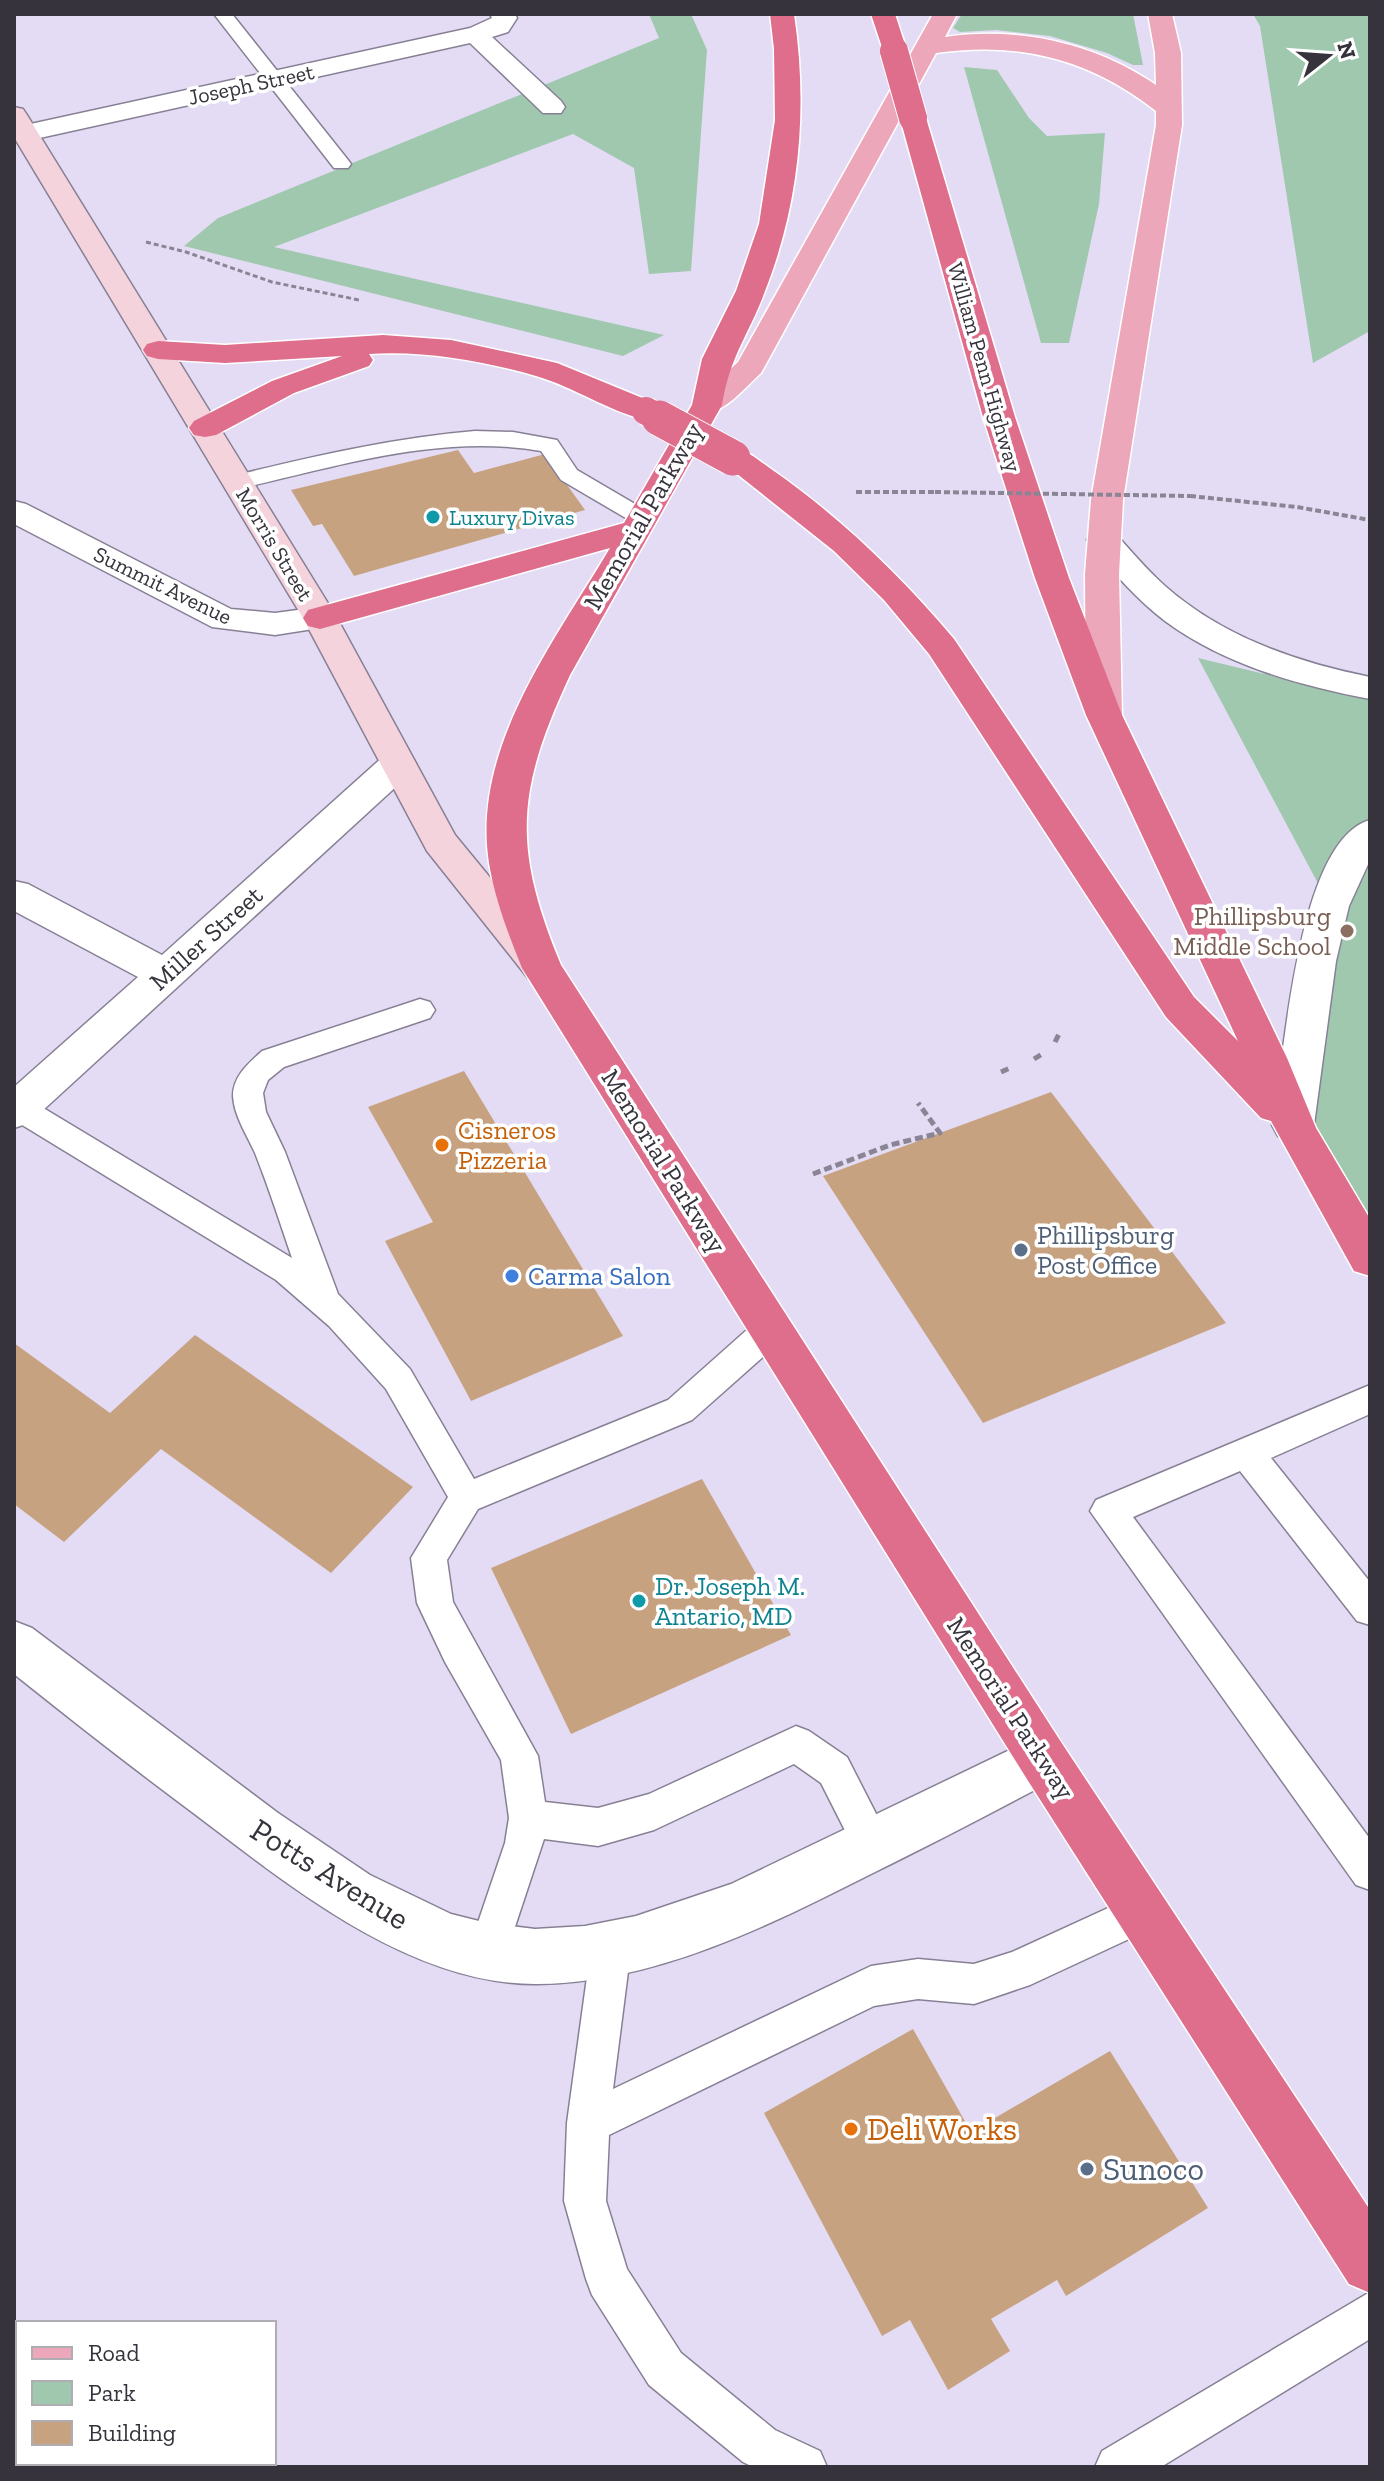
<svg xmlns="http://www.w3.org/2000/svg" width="1384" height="2481" viewBox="0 0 1384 2481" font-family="'Zilla Slab',serif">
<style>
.green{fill:#a0c8af}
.building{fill:#c7a280}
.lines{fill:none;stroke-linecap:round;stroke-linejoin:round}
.lane-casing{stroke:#878095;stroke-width:3}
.street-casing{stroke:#878095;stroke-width:3}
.secondary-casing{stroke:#878095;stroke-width:3}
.primary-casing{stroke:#fff;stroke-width:3}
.highway-casing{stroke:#fff;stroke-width:3}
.path-far2{stroke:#8a8595;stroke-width:3;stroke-dasharray:5 3;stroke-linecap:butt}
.path-far1{stroke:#8a8595;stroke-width:4;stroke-dasharray:6 3;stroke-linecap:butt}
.path{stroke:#8a8595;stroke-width:5;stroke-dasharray:8 4;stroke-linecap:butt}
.lane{fill:#fff;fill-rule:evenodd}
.street{fill:#fff;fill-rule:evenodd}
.secondary{fill:#f5d3dc;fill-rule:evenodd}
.primary{fill:#eca7ba;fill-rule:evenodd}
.highway{fill:#df6d8c;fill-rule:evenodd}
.highway-bridge-far1-casing{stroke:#fff;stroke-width:30;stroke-linecap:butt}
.highway-bridge-casing{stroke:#fff;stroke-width:37;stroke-linecap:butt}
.path-bridge{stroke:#8a8595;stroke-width:4;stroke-dasharray:6 3;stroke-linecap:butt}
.highway-bridge-far1{stroke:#df6d8c;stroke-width:28}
.highway-bridge{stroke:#df6d8c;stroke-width:35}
.culture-dot{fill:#0f9aa8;stroke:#fff;stroke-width:3}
.education-dot{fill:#8d6e63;stroke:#fff;stroke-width:3}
.food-dot{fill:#e8710a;stroke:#fff;stroke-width:3}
.service-dot{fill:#5c6f8a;stroke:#fff;stroke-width:3}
.shop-dot{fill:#3f7fe0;stroke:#fff;stroke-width:3}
.labels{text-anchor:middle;stroke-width:7;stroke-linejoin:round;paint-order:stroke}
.far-street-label{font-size:22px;fill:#36333c;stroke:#fff}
.far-culture-label{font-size:22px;fill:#0d838f;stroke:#fff;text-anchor:start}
.street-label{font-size:26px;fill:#36333c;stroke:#fff}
.education-label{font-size:26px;fill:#785e54;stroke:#fff;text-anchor:end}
.food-label{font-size:26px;fill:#c56008;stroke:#fff;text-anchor:start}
.service-label{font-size:26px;fill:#4e5e75;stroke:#fff;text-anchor:start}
.shop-label{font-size:26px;fill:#366cbe;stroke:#fff;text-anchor:start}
.culture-label{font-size:26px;fill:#0d838f;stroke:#fff;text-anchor:start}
.near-street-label{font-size:32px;fill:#36333c;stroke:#fff}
.near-food-label{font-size:32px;fill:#c56008;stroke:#fff;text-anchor:start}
.near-service-label{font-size:32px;fill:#4e5e75;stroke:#fff;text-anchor:start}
</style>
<rect width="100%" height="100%" fill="#e4dcf4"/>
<path class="green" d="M649,14H691L707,50L691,271L649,274L634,168L573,134L274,247L664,335L623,356L184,246L218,218L659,38Z
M962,14H1133L1143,65H1133L1107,53L1050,36L996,30L960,32L953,28Z
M1253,14H1370V331L1313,363L1260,26Z
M964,67L997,70L1029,118L1047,136L1105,133L1099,204L1069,343H1041Z
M1198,658L1343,693L1370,695V1258L1296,1132L1330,906Z"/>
<path class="building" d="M458,450L474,473L545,454L585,510L354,576L322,524L313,526L291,490Z
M464,1071L623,1336L471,1401L385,1241L433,1222L368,1107Z
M1051,1092L1226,1323L983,1423L823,1176Z
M195,1335L413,1487L331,1573L161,1449L64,1542L14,1504V1343L110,1413Z
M702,1479L791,1635L571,1734L491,1568Z
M913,2029L971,2132L1110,2051L1208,2208L1066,2296L1057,2280L991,2319L1010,2351L948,2390L910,2320L882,2336L764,2113Z"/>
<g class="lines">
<g class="lane-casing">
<path id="lane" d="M214,14H232L348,160L351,164L348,168H334Z
M475,431L513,432L557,440L577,470L652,514L656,519L652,524H636L561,480L541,451C439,433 336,467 237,489L229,487L225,482L229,477C310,457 391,438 475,431Z
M420,999L430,1002L435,1010L430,1018L284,1067L268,1080L263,1093L266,1112L285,1152L338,1294L410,1369L474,1479L668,1400L758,1320L770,1316L782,1320L787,1330L782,1340L692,1420L478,1509L447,1560L453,1602L538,1756L545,1802L598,1808L649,1794L796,1726L809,1731L847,1757L892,1845L887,1858L873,1864L859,1858L821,1783L794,1764L654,1830L598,1846L544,1839L502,1966L488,1972L474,1966L468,1952L505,1843L509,1818L501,1760L445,1662L417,1603L411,1558L448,1497L386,1389L329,1326L276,1280L14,1120V1098L30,1100L292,1258C280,1223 269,1188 255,1153C247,1135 234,1116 233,1096C233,1076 249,1063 262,1051Z
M1370,1385V1414L1271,1458L1370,1582V1625L1357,1621L1240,1471L1133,1517L1370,1839V1890L1356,1885L1090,1511L1096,1500Z
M1143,1892L1157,1898L1163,1912L1157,1926L1030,1985L974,2004L918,1999L874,2006L609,2135L606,2201L627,2269L681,2353L775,2430L820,2451L827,2467H753L743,2462L649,2385L592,2295L586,2279L564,2201L567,2123L591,1948L597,1934L611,1928L625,1934L631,1948L613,2089L871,1966L918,1959L974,1964L1012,1952Z
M1370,2292V2339L1161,2467H1095L1102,2451Z"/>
</g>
<g class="street-casing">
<path id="street" d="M490,14H515L517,18L508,32L492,37L561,101L565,107L561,113H543L470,43L26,141L14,135L17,127L26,125L470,28L492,18Z
M14,501L26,504L231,609L275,613L320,607L332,610L337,618L332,626L275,635L212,627L14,524Z
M1103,530L1115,533C1131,551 1147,570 1165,586C1223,637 1296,662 1370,677V699C1298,685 1225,665 1165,621C1137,600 1115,573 1091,547L1087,540L1091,533Z
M398,752L411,755L416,764L411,773L29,1123L14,1128V1087L138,977L14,911V881L28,884L162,955L385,755Z
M1370,820V860L1349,906L1336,961L1314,1125L1308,1136L1293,1141L1278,1136L1272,1125C1285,1059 1296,841 1370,820Z
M14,1621L32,1628L278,1813L370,1875L451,1914L487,1923L535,1929L585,1926L636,1916L731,1884L1043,1734L1061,1742L1069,1759L1061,1776C999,1809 936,1842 873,1873C770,1925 655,1983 537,1984C411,1985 291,1887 196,1815C134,1769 74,1722 14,1674Z"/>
</g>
<g class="secondary-casing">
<path id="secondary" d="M14,107L23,109L27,115L337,618L455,835L556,958L562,968L556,978L542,982L528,978L427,851L303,618L14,137Z"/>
</g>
<g class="primary-casing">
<path id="primary" d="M933,14H957L945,37C1018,26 1095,43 1156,85L1155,53L1148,14H1172L1181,53L1182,125L1123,500L1119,574L1122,715L1117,723L1104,727L1091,723L1086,715L1085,574L1091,500L1156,125V111C1090,59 1019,41 936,53L761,373C742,390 722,418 696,412L692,405L738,362Z"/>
</g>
<g class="highway-casing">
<path id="highway" d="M770,14H794C808,108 800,202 765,291C749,335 730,355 722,405L570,675C516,791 512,847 561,965L1061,1742L1370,2210V2293L1349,2284L1025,1776L522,968C508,933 495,900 489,863C471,748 555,641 610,548L320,629L308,626L303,618L308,610L624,523L692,405L702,359L736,291L759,224L775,120L774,49Z
M871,14H895L907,51L903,56H885Z
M913,110L922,112L926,118L1015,417L1069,578L1122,715L1287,1058L1316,1128L1370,1219V1276L1354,1271L1271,1121L1261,1118L1166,1017L929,654L884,600L834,551L717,458L722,451C723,451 732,449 734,449C747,449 760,462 771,469C840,517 900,575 954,639L1194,997L1238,1041L1086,715L1035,578L983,417L900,118L904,112Z
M383,335L451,340L557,363L657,404L661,411L657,418L646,420C608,411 574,387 536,376C484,361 423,350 369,354L373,360L369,366L294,393L216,435L205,437L194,435L189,428L194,421L272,381L342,356L225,363L158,359L147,356L143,350L147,344L158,341L225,345Z"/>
</g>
<path class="path-far2" d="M146,242L186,252L272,282L359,300"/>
<path class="path-far1" d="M856,492H935
M1190,496L1297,507L1370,520"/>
<path class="path" d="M1055,1042L1059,1034
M1034,1059L1042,1054
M1001,1072L1010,1068
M813,1174L890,1145L940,1133L918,1103"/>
<use href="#lane" class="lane"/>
<use href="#street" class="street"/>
<use href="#secondary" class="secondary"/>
<use href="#primary" class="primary"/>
<use href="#highway" class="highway"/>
<g class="highway-bridge-far1-casing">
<path id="highway-bridge-far1" d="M894,51L913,118
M646,411L663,420"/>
</g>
<g class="highway-bridge-casing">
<path id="highway-bridge" d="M659,418L733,458"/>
</g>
<path class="path-bridge" d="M935,492L1190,496"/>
<use href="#highway-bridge-far1" class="highway-bridge-far1"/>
<use href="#highway-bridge" class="highway-bridge"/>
</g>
<g class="culture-dot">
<circle cx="433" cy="517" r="8"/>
<circle cx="639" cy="1601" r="8"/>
</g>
<circle class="education-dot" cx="1347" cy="931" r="8"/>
<g class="food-dot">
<circle cx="442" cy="1145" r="8"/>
<circle cx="851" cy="2129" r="8"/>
</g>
<g class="service-dot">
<circle cx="1021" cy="1250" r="8"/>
<circle cx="1087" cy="2169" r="8"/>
</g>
<circle class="shop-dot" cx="512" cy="1276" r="8"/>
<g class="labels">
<g class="far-street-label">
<text transform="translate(251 84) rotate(-12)" y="8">Joseph Street</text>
<text transform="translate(985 367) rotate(74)" y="8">William Penn Highway</text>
<text transform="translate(275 544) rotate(59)" y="8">Morris Street</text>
<text transform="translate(163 585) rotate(26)" y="8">Summit Avenue</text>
</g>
<g class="far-culture-label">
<text x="449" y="525">Luxury Divas</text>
</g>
<g class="street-label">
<text transform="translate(643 516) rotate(-60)" y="9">Memorial Parkway</text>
<text transform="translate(206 938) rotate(-42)" y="9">Miller Street</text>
<text transform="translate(664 1161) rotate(58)" y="9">Memorial Parkway</text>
<text transform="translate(1011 1708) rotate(57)" y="9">Memorial Parkway</text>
</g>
<g class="education-label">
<text x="1331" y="925">Phillipsburg<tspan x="1331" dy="30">Middle School</tspan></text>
</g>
<g class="food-label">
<text x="458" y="1139">Cisneros<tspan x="458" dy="30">Pizzeria</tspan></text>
</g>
<g class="service-label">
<text x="1037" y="1244">Phillipsburg<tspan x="1037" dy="30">Post Office</tspan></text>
</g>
<g class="shop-label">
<text x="528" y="1285">Carma Salon</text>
</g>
<g class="culture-label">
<text x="655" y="1595">Dr. Joseph M.<tspan x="655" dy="30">Antario, MD</tspan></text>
</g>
<g class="near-street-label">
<text transform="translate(330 1874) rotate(32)" y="11">Potts Avenue</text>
</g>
<g class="near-food-label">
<text x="867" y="2140">Deli Works</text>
</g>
<g class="near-service-label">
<text x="1103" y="2180">Sunoco</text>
</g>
</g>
<rect width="1384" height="2481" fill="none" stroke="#36333c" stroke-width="32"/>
<rect x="16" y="2321" width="260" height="144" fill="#ffffff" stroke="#afadb1" stroke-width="2"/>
<rect x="32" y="2347" width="40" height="12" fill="#eca7ba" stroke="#afadb1" stroke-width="2"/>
<text x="88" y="2361" font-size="24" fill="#36333c">Road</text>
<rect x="32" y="2381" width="40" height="24" fill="#a0c8af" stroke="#afadb1" stroke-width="2"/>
<text x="88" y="2401" font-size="24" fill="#36333c">Park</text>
<rect x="32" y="2421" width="40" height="24" fill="#c7a280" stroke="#afadb1" stroke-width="2"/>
<text x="88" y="2441" font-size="24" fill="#36333c">Building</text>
<g transform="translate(1328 56) rotate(73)" stroke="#ffffff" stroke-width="6" paint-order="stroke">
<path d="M0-6L14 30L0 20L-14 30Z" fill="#36333c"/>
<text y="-12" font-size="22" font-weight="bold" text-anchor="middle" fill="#36333c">N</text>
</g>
</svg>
